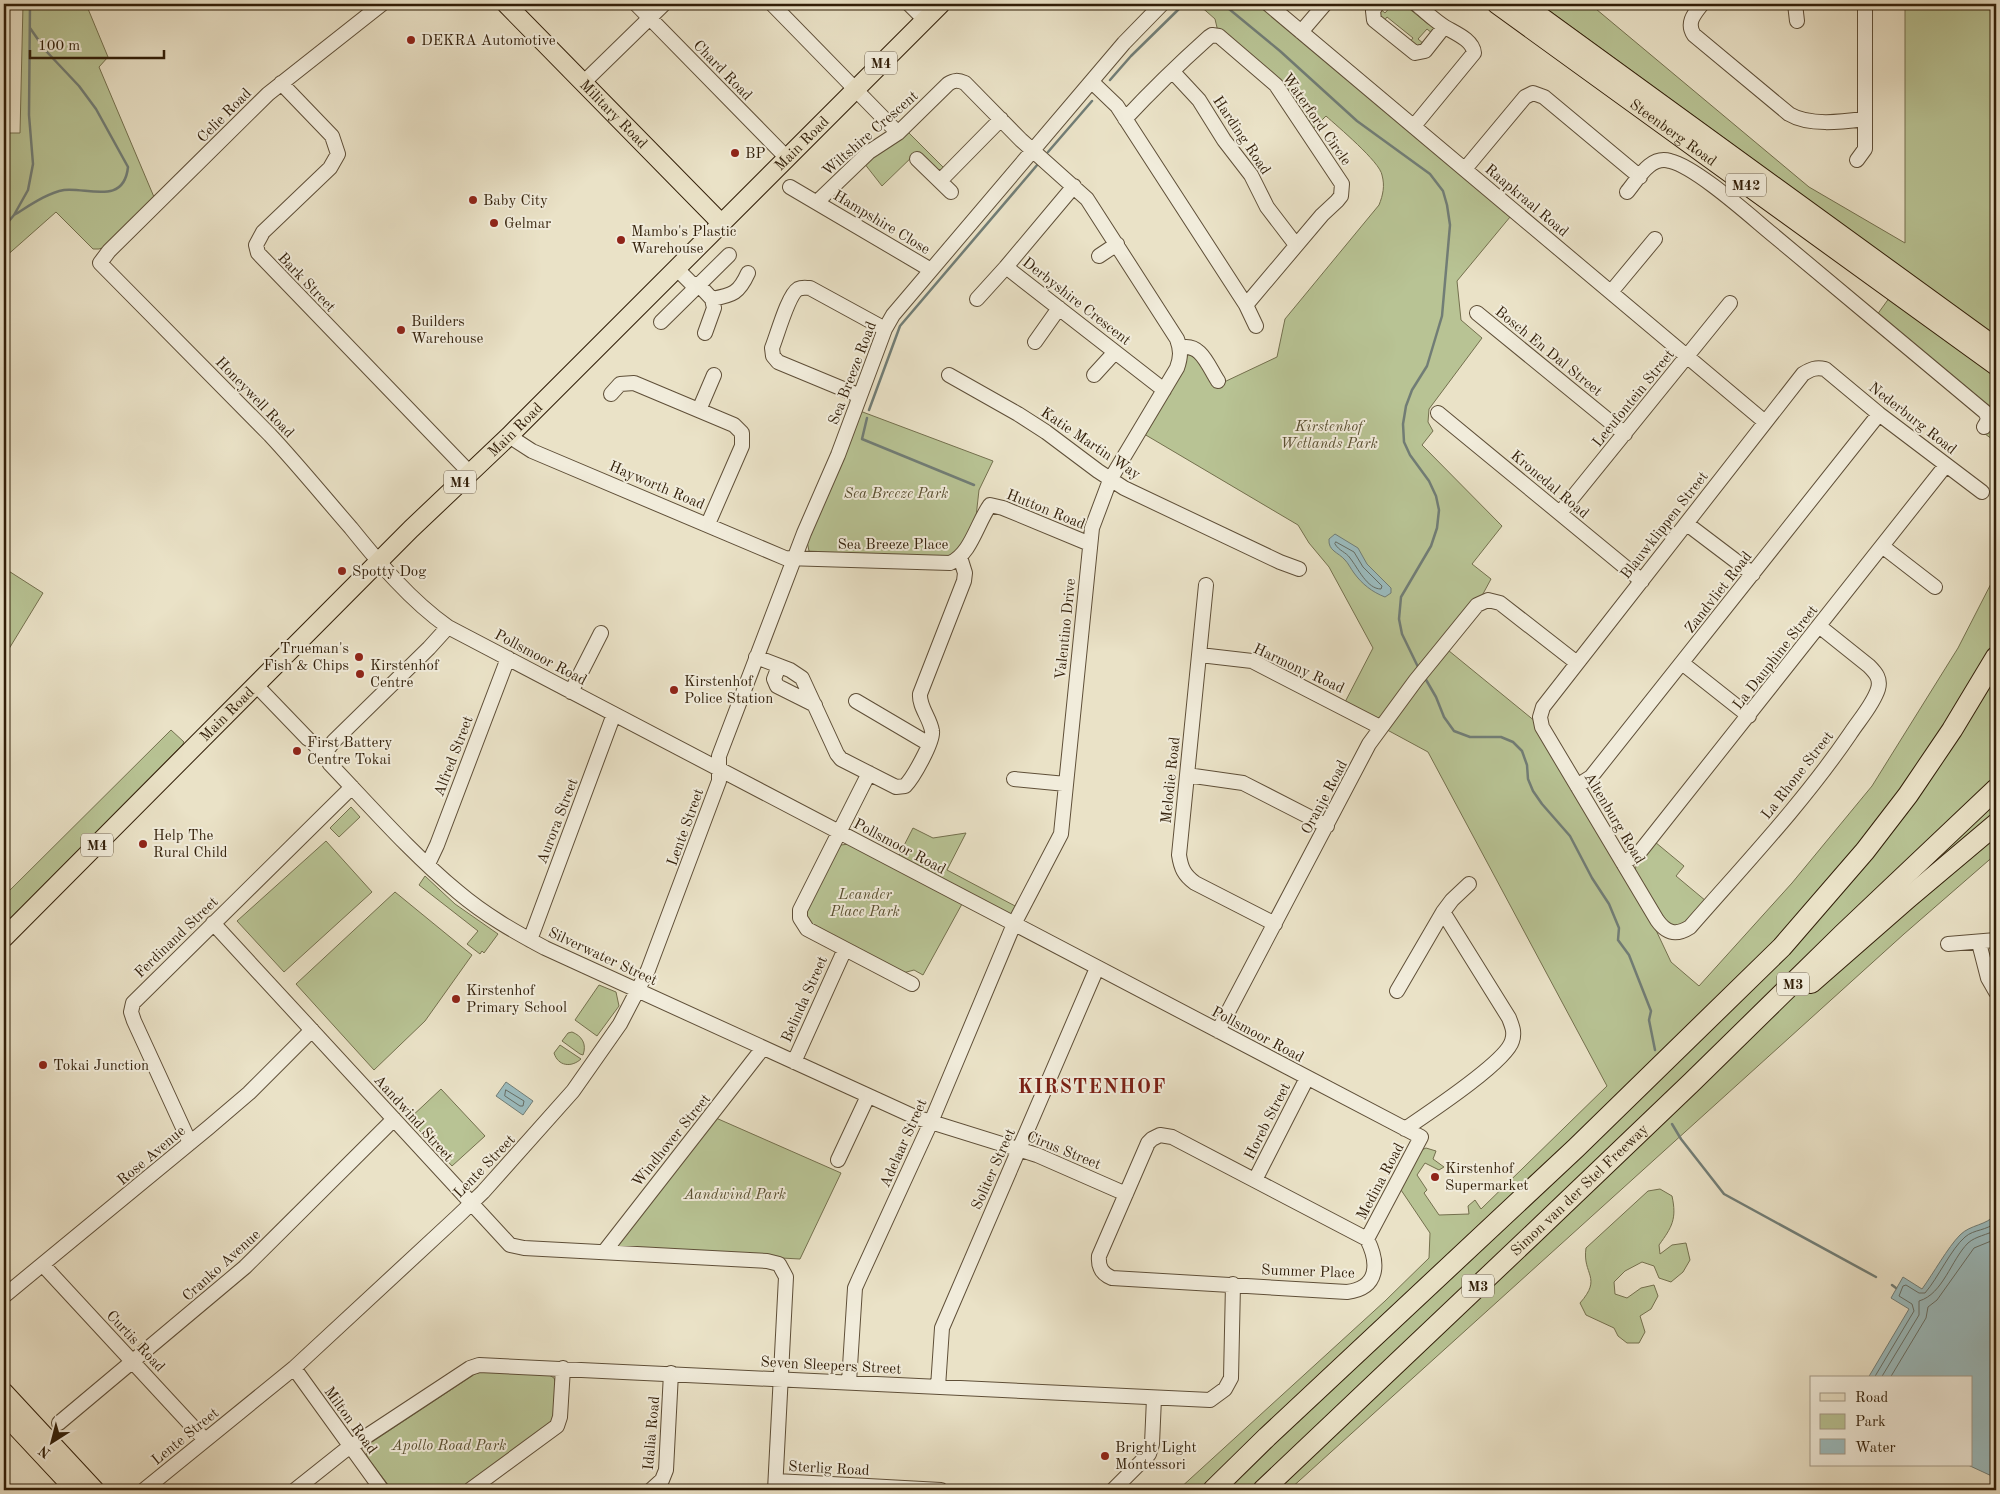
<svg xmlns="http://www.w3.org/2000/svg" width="2000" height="1494" viewBox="0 0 2000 1494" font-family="'Old Standard TT',serif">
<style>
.green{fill:#b8c394;stroke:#74704e}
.water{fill:#9bbcbf;stroke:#717d76}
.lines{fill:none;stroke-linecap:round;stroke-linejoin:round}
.shore{stroke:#666d64;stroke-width:1}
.stream{stroke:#717d76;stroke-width:2.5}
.minor-casing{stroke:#5f4f38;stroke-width:16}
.major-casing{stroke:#311e08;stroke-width:20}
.highway-casing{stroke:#311e08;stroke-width:22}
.minor{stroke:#f1ecdb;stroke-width:14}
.major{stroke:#eae2c7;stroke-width:18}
.highway{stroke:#eae2c7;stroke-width:20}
.poi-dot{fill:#8f2418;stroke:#f1ecdb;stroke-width:2}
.labels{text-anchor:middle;stroke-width:4;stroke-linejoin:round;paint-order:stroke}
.shield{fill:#f1ecdb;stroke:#6b5c47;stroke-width:1}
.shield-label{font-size:14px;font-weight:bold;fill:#311e08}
.poi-label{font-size:15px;fill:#311e08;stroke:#f1ecdb;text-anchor:start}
.street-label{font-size:15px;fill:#311e08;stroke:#f1ecdb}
.park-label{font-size:15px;font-style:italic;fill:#5a5032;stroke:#f1ecdb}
.district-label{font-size:20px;font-weight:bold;letter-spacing:1px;fill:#7a1f14;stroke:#f1ecdb}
</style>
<rect width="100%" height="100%" fill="#eae2c7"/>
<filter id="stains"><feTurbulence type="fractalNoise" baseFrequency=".004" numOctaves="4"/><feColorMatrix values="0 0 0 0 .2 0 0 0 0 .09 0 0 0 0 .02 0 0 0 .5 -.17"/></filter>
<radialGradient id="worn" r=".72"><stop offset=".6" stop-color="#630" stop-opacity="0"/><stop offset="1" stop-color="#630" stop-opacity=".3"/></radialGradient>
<path class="green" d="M23,4H86L108,57L99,67L154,197L105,247L99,249H93L56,212L4,258V138L10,133H20Z
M1198,4H1268L1515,211L1457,281L1461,320L1482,338L1429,409L1428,422L1433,431L1422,445L1502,526L1472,564L1491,579L1477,605L1443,646L1536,722L1654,926L1671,962L1699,986L1792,883L1872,786L1958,648L1996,574V854L1904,934L1289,1490H1178L1385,1301L1429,1258L1430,1233L1399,1187L1417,1152L1426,1148L1436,1151L1433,1159L1444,1167L1439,1170L1425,1163L1417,1175L1427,1190L1424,1193L1439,1215L1469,1214L1468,1206L1475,1200L1481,1209L1607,1086L1428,752L1343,706L1373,648L1329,567L1309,543L1298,525L1139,431L1187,346L1222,383L1277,357L1285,319L1379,205C1383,195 1385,186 1382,175C1380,162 1337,126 1326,116L1309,133L1276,85L1219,36L1215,19Z
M1393,4H1407V7L1428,24L1432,23L1435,27L1433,34L1427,29L1418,39L1424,44L1419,49L1408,44L1413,38L1387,17L1383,22L1377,10L1379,8L1385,13Z
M1540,4H1590L1809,187L1905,243V4H1996V442L1981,431L1988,421L1874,319L1908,272Z
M908,132L945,169C933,173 925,160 917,152L882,186L864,163Z
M860,411L993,461L979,490L976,517L959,552L951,558L817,556L809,551L807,541Z
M4,568L43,593L4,657Z
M171,730L184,742L183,744L11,918L4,911V896Z
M351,807L360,817L339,837L330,828Z
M913,828L933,838L966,833L947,870L1017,907L1010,914L897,859Z
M326,841L372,892L284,972L237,921Z
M1655,842L1684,866L1676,876L1706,901L1682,927L1665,924L1635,870L1637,863Z
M849,844L962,904L923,975L914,970L903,973L811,926L804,910L835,850L841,845Z
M425,876L455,904L498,934L484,953L482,951L480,954L467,944L478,931L419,885Z
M395,892L472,955L425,1021L374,1070L296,984Z
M599,985L616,992L619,1006L597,1036L575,1020Z
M572,1032C582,1036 587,1044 583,1055L580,1054L562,1041L568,1033Z
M560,1045L581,1059C571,1068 558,1066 554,1053Z
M441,1089L485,1136L452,1166L409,1119Z
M716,1118L841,1173L800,1259L611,1249Z
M1660,1189L1672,1196C1677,1219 1672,1227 1659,1245L1660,1254L1672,1245L1686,1243L1690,1260L1683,1272L1671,1282L1659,1278L1654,1266L1642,1262L1625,1271L1614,1282L1615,1294L1627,1298L1641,1288L1654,1285L1658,1296L1651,1309L1640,1316L1645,1332L1639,1343H1627L1618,1336L1614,1328L1586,1315L1580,1303C1603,1277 1582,1275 1586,1248L1648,1191Z
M485,1371L546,1373L554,1378C560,1392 558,1414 551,1427L463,1490H392L367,1457L366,1451L369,1444L475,1374Z"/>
<path class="water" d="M1335,534L1358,548L1367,564L1391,588V593L1385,597C1372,592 1362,584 1354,573C1351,569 1348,563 1345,560C1338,552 1328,551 1329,539Z
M506,1082L533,1101L523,1115L496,1096Z
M1996,1214V1478L1968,1465H1971V1378H1868L1909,1309L1891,1298L1903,1277L1922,1289C1933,1274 1948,1247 1960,1235C1971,1224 1986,1226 1996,1214Z"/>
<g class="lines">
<path class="shore" d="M1336,542L1354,552L1363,567L1382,586L1381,589C1367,589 1358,568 1350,558C1346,552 1339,551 1335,544Z
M506,1090L524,1101L523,1106H520L505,1096Z
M1874,1378L1914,1311L1912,1304L1899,1296L1903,1286L1906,1285L1919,1293H1925C1938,1278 1951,1249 1965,1237C1974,1229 1987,1231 1996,1222
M1881,1378L1919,1315V1301C1943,1294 1951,1260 1968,1243C1976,1236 1987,1235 1996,1230
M1890,1378L1926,1318L1928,1307L1937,1300L1974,1248L1996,1239"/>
<path class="stream" d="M1223,4L1280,51L1357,121L1430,174L1443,191L1447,205L1450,225L1442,316L1427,366L1412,390L1406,406L1403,424L1404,442L1410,455L1429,481L1436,496L1439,510L1437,528L1431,546L1401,597L1399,619L1402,634L1419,669
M1110,80L1131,56L1184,4
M1048,152L1092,101
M14,215C29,206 47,193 64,190C87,187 124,206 128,167L96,109L79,86L46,51L30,28
M4,227L14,215L28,190L33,164L29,115L30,4
M869,410L900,326L1038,164
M867,418L862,439L974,485
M1425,678L1436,697L1444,717L1454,731L1470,737H1501L1513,742L1522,751L1527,765L1528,779L1533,791L1542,804L1570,836L1592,878L1609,904L1619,928L1618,940L1629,955L1651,1011L1649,1020L1655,1050
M1672,1124L1681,1139L1724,1194L1876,1277
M1892,1285L1896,1288"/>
<g class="minor-casing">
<path id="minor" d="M382,4L268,94L109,251L100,263L270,435C298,465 324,497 351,528C380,564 410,600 448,627L1421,1137L1367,1239
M636,4L788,159
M772,4L898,133
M909,4L925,20
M1268,4L1765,422
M1377,4L1373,11L1374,20L1415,53L1425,51L1444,27
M1702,4C1694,14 1686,23 1694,35L1789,114C1809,126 1841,122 1864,119
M1795,4L1797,21
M1301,32L1325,4
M1173,72L1199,100L1224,140L1251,175L1267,207L1296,245
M1092,82L1117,106L1246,305L1256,326
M281,83L332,136L338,154L330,168L263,232L256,245L258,253L470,473
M583,83L664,4
M1125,119C1152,90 1180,63 1209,37L1212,35L1219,36L1276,85L1342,184L1341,196L1337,201L1322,215L1246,305
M1414,126L1474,53C1473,40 1455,33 1445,27C1435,21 1425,11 1416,4
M917,159L951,192
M1857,160L1865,149V4
M1465,169L1525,97L1533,93L1544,97L1640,177
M940,181L1001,119
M1074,186L1006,267L1164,390
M790,187L931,270
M1627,192C1638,179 1650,155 1670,161C1696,167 1749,215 1772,234C1843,293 1914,353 1985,412C1989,418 1988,421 1984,427
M817,202L869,152L898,133L948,84C954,80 958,80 965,83L1021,140L1087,199L1177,339C1181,350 1181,357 1177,368L1110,480L1092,528L1061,834L1014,924L931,1122L859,1279L855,1288L849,1382
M1099,256L1117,244
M676,268L692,284H698L712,299C733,295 739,293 748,273
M1611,292L1655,239
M977,299L1006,267
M1477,313L1625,434
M661,322L729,255
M705,333L714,308L712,299
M1035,342L1059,308
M1180,348C1201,342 1208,366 1218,381
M949,375L1018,414L1046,432L1098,471L1124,488L1280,562L1299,569
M1094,375L1115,352
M611,394L620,384L634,383L734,425L742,433V446L708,524
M860,396L778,362L773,356L772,348C777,336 788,295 798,289C802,287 806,288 810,288L885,329
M699,410L714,375
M1438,413L1642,581
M509,436L532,451L785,558L950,563C971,554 977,523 990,505L1003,508L1090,544
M1560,513L1730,303
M1687,524L1753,574
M1882,546L1935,587
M1206,585L1179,855C1181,868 1184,875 1195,883L1275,924
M1819,626L1869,666C1876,673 1881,679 1878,689C1873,705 1859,720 1850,734C1803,803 1745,864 1690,927C1676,936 1666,933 1657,920L1542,727L1540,717L1543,707L1803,374C1811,369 1816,367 1825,369L1879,414L1982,492
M1200,655L1252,661L1380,727
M756,657L790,670L802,678L837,754L841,759L896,787L905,786C913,778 934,741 932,731C930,718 919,707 920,694L964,581L965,573L960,557
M1682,663L1749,716
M779,666L774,679L777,686L815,705
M256,685L308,739
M571,692L601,633
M856,701L929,744
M313,743L326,757L330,764C372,808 412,854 458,892C485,915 515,932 545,948L915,1117L1037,1155L1126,1194
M326,757L327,750L334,741L429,648L448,627
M869,773L800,910V918L807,929L912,984
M1187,775L1243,783L1327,826
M1014,779L1066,784
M1577,786L1591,777L1879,414
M1623,863L1639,853L1946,465
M428,864L437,845L508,658
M213,923L510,1245L524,1248L767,1261L779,1264L786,1277L775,1490
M530,940L614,714
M1979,943L1988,978L1996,992
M1948,944L1996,940
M1397,991L1443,912L1452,900L1469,884
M1218,1031L1369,744L1416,680L1477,605L1488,600L1500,603L1577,663
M794,1062L845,949
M1405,1129C1427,1114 1506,1062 1512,1041C1515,1032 1512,1026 1509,1018L1443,912
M1160,1135L1172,1137L1367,1239C1379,1263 1379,1288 1347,1292L1112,1278C1102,1274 1098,1267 1099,1256L1148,1143L1152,1139Z
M190,1143L134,1021L131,1012L133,1003L352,787
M838,1160L868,1096
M1255,1180L1307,1078
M604,1252L763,1048
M43,1265L205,1440
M4,1296L208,1128L249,1093L312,1030
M294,1368L382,1490
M938,1387L942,1328L1097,968
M59,1423L245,1267L394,1119
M776,1481L941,1490
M144,1490L294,1368L457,1217L483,1192L573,1091L620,1024L648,970L719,781V756L804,533L838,455L885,329L893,315L1124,43L1162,4
M295,1490L344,1451L470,1368L479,1365L1210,1400L1225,1389L1231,1378L1233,1284
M470,1490L557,1426L560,1417L563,1368
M651,1490L662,1480L666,1470L671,1373
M1113,1490L1149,1454L1152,1444L1154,1398"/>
</g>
<g class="major-casing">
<g id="major">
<path id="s1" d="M506,4L721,223"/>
<path id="s2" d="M1496,4L1996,366"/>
<path d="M1524,4L1996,347"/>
<path id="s3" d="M4,938L411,529L509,436L941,4"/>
<path d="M4,1392L95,1490"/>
<path d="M4,1414L75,1490"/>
</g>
</g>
<g class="highway-casing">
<g id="highway">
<path d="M1811,983L1907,899L1996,824"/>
<path d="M1213,1490L1267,1437L1576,1148L1782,947L1865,851L1908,795L1952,730L1996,657"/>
<path id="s4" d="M1263,1490L1533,1234L1692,1082L1843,934L1996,789"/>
</g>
</g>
<use href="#minor" class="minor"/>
<use href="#major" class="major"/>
<use href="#highway" class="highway"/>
</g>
<g class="poi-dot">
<circle cx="411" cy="40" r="5"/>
<circle cx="735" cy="153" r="5"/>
<circle cx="473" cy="200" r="5"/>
<circle cx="494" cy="223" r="5"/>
<circle cx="621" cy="240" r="5"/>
<circle cx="401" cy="330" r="5"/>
<circle cx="342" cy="571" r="5"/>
<circle cx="359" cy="657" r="5"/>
<circle cx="360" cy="674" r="5"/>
<circle cx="674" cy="690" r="5"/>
<circle cx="297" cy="751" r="5"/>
<circle cx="143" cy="844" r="5"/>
<circle cx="456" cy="999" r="5"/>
<circle cx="43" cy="1065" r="5"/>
<circle cx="1435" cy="1177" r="5"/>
<circle cx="1105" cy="1456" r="5"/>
</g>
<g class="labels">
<g class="shield">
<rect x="865" y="51.5" width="32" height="23" rx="4"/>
<rect x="1726" y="173.5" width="40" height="23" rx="4"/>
<rect x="444" y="470.5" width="32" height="23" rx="4"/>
<rect x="81" y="833.5" width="32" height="23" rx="4"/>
<rect x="1777" y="972.5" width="32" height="23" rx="4"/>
<rect x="1462" y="1274.5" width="32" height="23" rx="4"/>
</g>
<g class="shield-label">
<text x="881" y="68">M4</text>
<text x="1746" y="190">M42</text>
<text x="460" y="487">M4</text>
<text x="97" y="850">M4</text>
<text x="1793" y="989">M3</text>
<text x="1478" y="1291">M3</text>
</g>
<g class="poi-label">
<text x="421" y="45">DEKRA Automotive</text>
<text x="745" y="158">BP</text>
<text x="483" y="205">Baby City</text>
<text x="504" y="228">Gelmar</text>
<text x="631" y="236">Mambo's Plastic<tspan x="631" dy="17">Warehouse</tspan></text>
<text x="411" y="326">Builders<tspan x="411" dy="17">Warehouse</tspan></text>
<text x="352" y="576">Spotty Dog</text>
<text x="349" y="653" text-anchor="end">Trueman's<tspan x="349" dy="17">Fish &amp; Chips</tspan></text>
<text x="370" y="670">Kirstenhof<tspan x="370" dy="17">Centre</tspan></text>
<text x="684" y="686">Kirstenhof<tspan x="684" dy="17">Police Station</tspan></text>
<text x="307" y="747">First Battery<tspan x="307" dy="17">Centre Tokai</tspan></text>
<text x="153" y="840">Help The<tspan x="153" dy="17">Rural Child</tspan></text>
<text x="466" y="995">Kirstenhof<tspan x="466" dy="17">Primary School</tspan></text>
<text x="53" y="1070">Tokai Junction</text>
<text x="1445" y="1173">Kirstenhof<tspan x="1445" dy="17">Supermarket</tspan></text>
<text x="1115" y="1452">Bright Light<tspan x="1115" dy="17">Montessori</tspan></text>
</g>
<g class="street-label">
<text transform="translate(723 70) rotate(46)" y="5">Chard Road</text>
<text dy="5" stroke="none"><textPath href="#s1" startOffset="154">Military Road</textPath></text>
<text transform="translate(224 115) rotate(-45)" y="5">Celie Road</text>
<text transform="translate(1317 119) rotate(55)" y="5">Waterford Circle</text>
<text dy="5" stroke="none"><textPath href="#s2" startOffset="219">Steenberg Road</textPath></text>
<text transform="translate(870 133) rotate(-41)" y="5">Wiltshire Crescent</text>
<text transform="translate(1242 135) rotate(56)" y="5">Harding Road</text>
<text dy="5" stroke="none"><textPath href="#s3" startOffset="1126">Main Road</textPath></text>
<text transform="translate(1527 200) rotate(40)" y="5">Raapkraal Road</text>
<text transform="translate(882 222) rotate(31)" y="5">Hampshire Close</text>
<text transform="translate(307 282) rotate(46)" y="5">Bark Street</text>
<text transform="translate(1077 301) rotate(38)" y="5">Derbyshire Crescent</text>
<text transform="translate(1549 351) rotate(39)" y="5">Bosch En Dal Street</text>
<text transform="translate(852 373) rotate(-69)" y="5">Sea Breeze Road</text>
<text transform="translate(255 397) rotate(46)" y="5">Honeywell Road</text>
<text transform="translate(1633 398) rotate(-51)" y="5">Leeufontein Street</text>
<text transform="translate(1913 418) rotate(38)" y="5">Nederburg Road</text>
<text dy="5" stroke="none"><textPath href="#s3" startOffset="721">Main Road</textPath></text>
<text transform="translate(1091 443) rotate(34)" y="5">Katie Martin Way</text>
<text transform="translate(1550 484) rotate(40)" y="5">Kronedal Road</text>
<text transform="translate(657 485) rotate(23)" y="5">Hayworth Road</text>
<text transform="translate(1046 509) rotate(22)" y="5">Hutton Road</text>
<text transform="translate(1664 525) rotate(-52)" y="5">Blauwklippen Street</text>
<text x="893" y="549">Sea Breeze Place</text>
<text transform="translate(1718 592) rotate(-52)" y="5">Zandvliet Road</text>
<text transform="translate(1065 629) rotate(-84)" y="5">Valentino Drive</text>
<text transform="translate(541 657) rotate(28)" y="5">Pollsmoor Road</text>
<text transform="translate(1775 657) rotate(-52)" y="5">La Dauphine Street</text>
<text transform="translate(1299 668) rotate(25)" y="5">Harmony Road</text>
<text dy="5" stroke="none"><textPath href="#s3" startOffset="316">Main Road</textPath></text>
<text transform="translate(453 756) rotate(-69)" y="5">Alfred Street</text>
<text transform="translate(1797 775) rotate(-52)" y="5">La Rhone Street</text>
<text transform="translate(1170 780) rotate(-84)" y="5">Melodie Road</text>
<text transform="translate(1324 797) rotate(-62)" y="5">Oranje Road</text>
<text transform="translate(1615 818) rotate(59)" y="5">Altenburg Road</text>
<text transform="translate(557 821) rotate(-69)" y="5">Aurora Street</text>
<text transform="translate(685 827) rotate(-70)" y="5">Lente Street</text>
<text transform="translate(900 846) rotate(28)" y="5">Pollsmoor Road</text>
<text transform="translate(176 937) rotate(-44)" y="5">Ferdinand Street</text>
<text transform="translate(603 956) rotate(25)" y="5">Silverwater Street</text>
<text transform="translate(804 999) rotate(-66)" y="5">Belinda Street</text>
<text transform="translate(1258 1034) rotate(28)" y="5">Pollsmoor Road</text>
<text transform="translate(414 1118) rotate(48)" y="5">Aandwind Street</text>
<text transform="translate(1267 1121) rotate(-63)" y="5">Horeb Street</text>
<text transform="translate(671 1140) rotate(-51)" y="5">Windhover Street</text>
<text transform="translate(903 1143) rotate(-66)" y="5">Adelaar Street</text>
<text transform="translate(1064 1150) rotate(22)" y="5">Cirus Street</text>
<text transform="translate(151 1155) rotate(-40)" y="5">Rose Avenue</text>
<text transform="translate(484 1166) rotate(-46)" y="5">Lente Street</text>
<text transform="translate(993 1169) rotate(-66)" y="5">Soliter Street</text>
<text transform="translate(1380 1181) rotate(-62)" y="5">Medina Road</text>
<text dy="5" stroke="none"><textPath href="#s4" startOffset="436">Simon van der Stel Freeway</textPath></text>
<text transform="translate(221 1265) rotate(-42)" y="5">Cranko Avenue</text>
<text transform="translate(1308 1271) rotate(2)" y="5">Summer Place</text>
<text transform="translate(136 1341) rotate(47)" y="5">Curtis Road</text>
<text transform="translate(831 1365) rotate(3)" y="5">Seven Sleepers Street</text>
<text transform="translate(351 1420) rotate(54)" y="5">Milton Road</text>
<text transform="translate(651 1433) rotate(-85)" y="5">Idalia Road</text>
<text transform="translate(185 1436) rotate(-39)" y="5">Lente Street</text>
<text transform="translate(829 1468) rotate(3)" y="5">Sterlig Road</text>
</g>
<g class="park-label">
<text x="1329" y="431">Kirstenhof<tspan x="1329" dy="17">Wetlands Park</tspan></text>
<text x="896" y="498">Sea Breeze Park</text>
<text x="865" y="899">Leander<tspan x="865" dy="17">Place Park</tspan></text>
<text x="735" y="1199">Aandwind Park</text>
<text x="449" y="1450">Apollo Road Park</text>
</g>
<g class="district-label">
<text x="1092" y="1093">KIRSTENHOF</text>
</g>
</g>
<rect width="2000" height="1494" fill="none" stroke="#eae2c7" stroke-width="20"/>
<rect x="5" y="5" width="1990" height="1484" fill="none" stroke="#311e08" stroke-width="2.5"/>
<rect x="10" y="10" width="1980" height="1474" fill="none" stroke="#311e08"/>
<rect x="1810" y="1376" width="162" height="90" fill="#f1ecdb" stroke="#a49a87"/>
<rect x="1820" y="1393" width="25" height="8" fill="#eae2c7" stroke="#a49a87"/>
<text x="1855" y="1402" font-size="15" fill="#311e08">Road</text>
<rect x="1820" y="1414" width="25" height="15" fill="#b8c394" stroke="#a49a87"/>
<text x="1855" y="1426" font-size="15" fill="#311e08">Park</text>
<rect x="1820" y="1439" width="25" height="15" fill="#9bbcbf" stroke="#a49a87"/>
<text x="1855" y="1452" font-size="15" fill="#311e08">Water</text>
<g transform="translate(52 1442) rotate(216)" stroke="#f1ecdb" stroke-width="4" paint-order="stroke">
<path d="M0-4L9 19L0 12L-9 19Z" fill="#311e08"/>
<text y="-8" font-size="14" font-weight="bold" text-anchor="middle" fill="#311e08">N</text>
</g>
<path d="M30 50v8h134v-8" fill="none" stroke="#311e08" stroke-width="2.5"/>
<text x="38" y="50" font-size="15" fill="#311e08" stroke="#f1ecdb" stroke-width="4" paint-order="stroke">100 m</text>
<rect width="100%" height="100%" filter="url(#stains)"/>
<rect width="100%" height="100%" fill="url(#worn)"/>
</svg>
